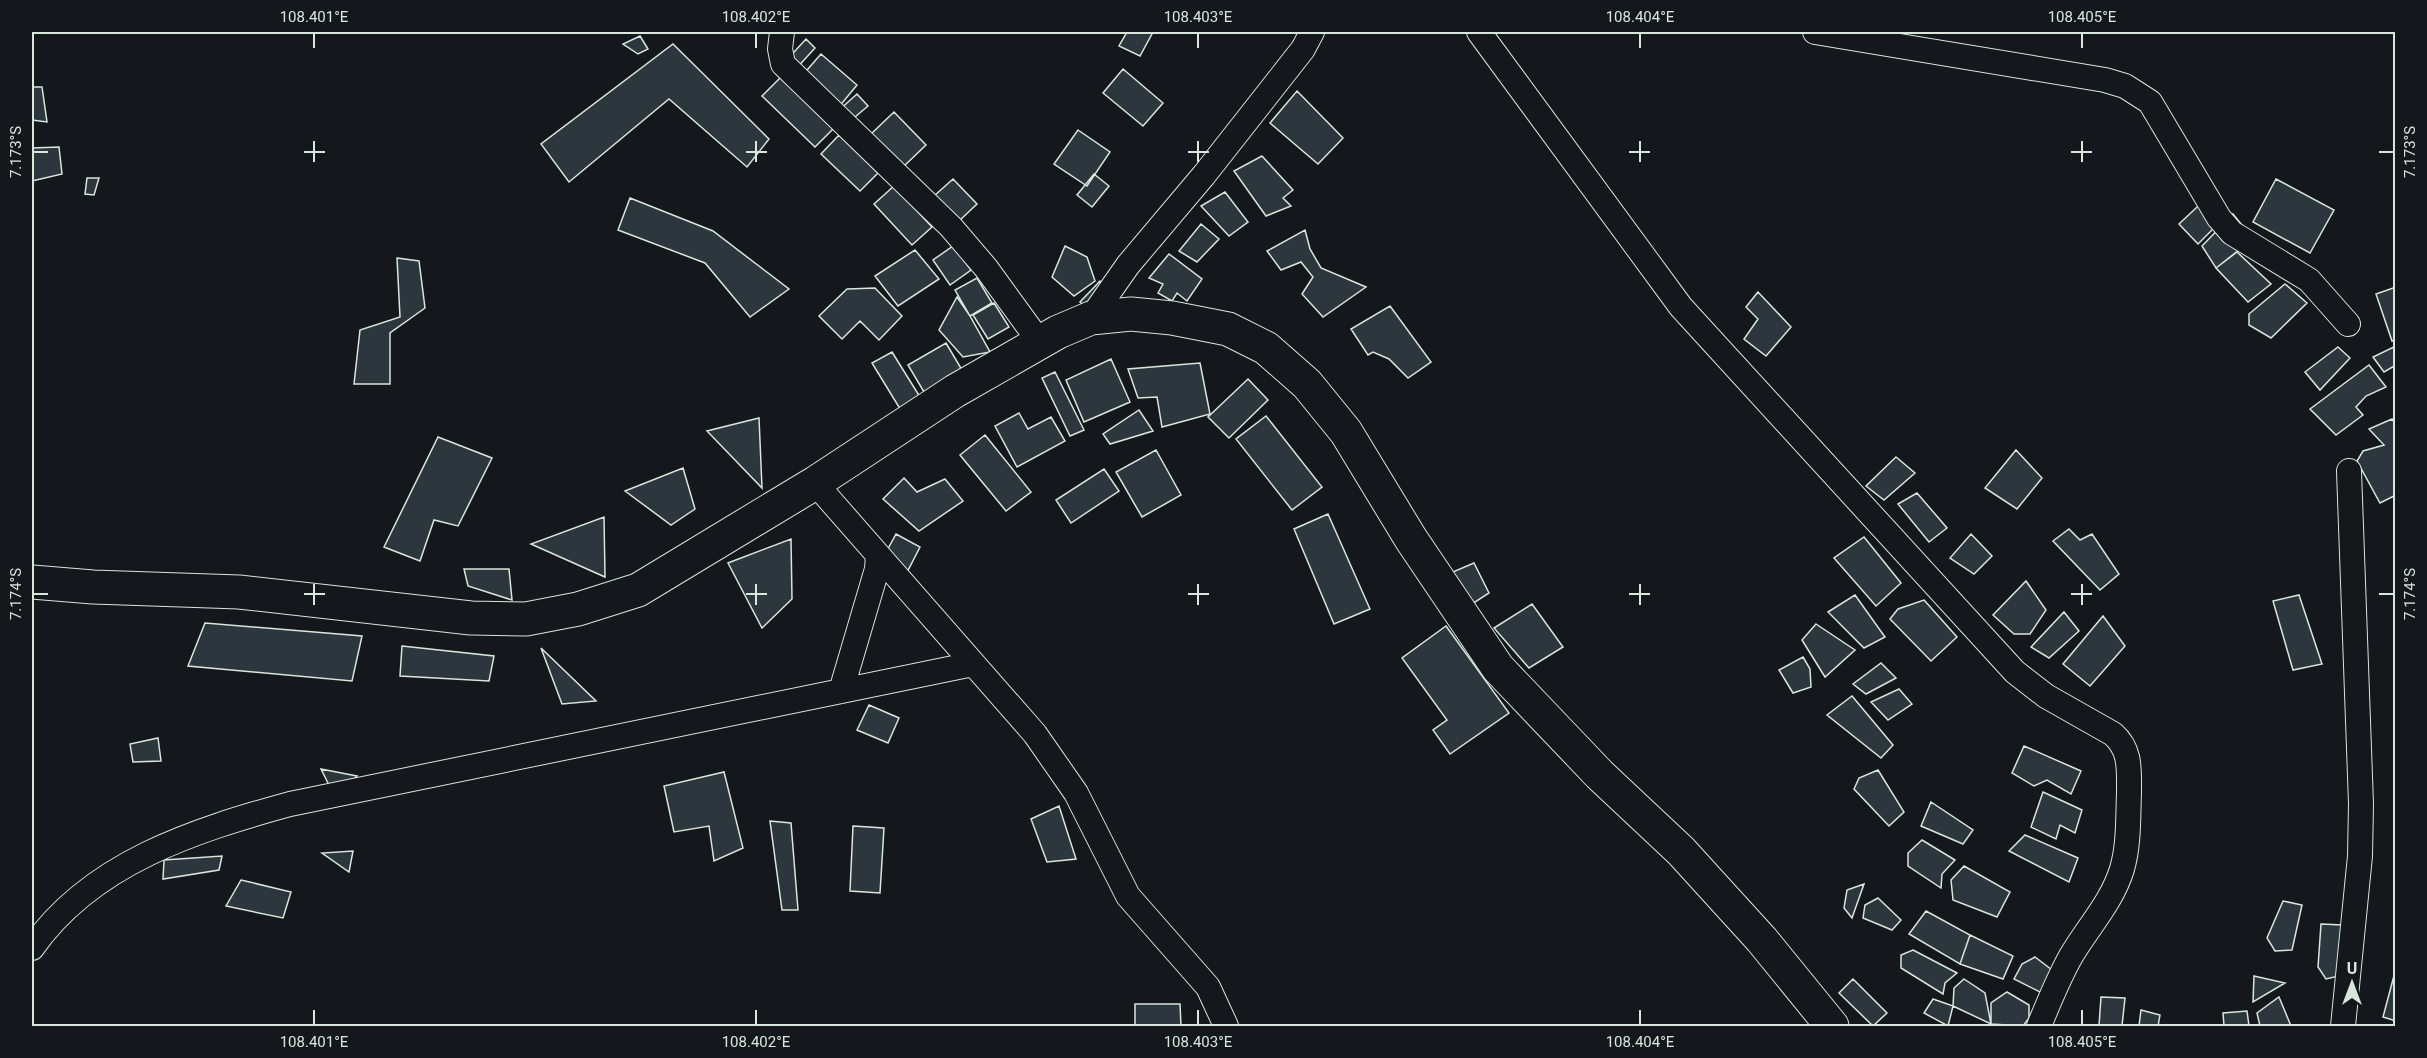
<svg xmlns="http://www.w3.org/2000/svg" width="2427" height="1058" viewBox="0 0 2427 1058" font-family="Roboto,sans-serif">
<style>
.building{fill:#2c363c;stroke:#d8e6dc;stroke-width:1.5}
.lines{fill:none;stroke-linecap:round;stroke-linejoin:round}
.minor-casing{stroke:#d8e6dc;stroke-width:26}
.secondary-casing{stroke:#d8e6dc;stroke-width:35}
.minor{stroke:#14181c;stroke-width:24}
.secondary{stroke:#14181c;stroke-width:33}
.ticks{fill:none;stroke:#d8e6dc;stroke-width:2}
.neatline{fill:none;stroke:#d8e6dc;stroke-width:2}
.ticks-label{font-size:15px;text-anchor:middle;fill:#d8e6dc}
</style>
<rect width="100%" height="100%" fill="#14181c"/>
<path class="building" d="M1127,32H1153L1140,56L1119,46Z
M640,36L648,49L638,54L623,44Z
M806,39L815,48L794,71L784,63Z
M673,44L769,139L747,167L669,99L569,182L541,144Z
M821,54L857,85L838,108L801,77Z
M1123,69L1163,103L1143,126L1103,93Z
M781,77L834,128L815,147L762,96Z
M32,87H42L47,122L32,120Z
M1297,91L1343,138L1318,164L1270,123Z
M857,94L868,106L849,122L838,111Z
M894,112L926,145L903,167L871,134Z
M1078,130L1110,152L1087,186L1054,164Z
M839,135L878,173L860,191L821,154Z
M59,147L62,174L32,181V148Z
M1262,156L1293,190L1283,198L1291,206L1266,216L1234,171Z
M1094,174L1109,186L1092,207L1077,195Z
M87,178H99L94,195L85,194Z
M953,179L977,204L959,221L934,196Z
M2276,179L2334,210L2310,253L2253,222Z
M894,186L932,227L912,245L874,204Z
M1225,192L1248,222L1229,236L1201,206Z
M2212,193L2229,213L2198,244L2179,224Z
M630,198L713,231L789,289L750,317L705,263L618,230Z
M2233,214L2253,239L2216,268L2202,246Z
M1201,224L1219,239L1197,262L1179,251Z
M1305,230L1310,249L1321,268L1366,287L1323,317L1302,294L1313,277L1301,262L1281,270L1267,251Z
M953,246L971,270L950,285L933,260Z
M1065,246L1087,257L1095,281L1074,296L1052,277Z
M915,250L939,279L898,306L875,276Z
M2237,252L2271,284L2248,302L2216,268Z
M1169,254L1202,279L1187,301L1177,293L1172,301L1158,293L1163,284L1149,278Z
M397,258L419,261L425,308L390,333V384H354L360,330L400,317Z
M977,278L992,303L970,316L955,290Z
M1100,281L1114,294L1094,315L1080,302Z
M2285,284L2307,303L2271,338L2249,325V314Z
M2396,287V340L2392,341L2376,294Z
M875,288L902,316L879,340L860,321L842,339L819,316L847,289Z
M1758,292L1791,327L1766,356L1744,339L1758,319L1746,307Z
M957,297L970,316L990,352L963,357L939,330Z
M994,303L1009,327L988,339L973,315Z
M1390,306L1431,362L1408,378L1389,359L1373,352L1368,355L1351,329Z
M946,343L962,370L924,392L908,365Z
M2396,346V365L2384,372L2373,357Z
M2338,347L2350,358L2320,390L2305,372Z
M892,352L925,405L905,417L872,363Z
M1111,359L1130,402L1084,422L1066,380Z
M1200,363L1210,414L1162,427L1157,397L1138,398L1128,369Z
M2369,365L2386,387L2366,396L2356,407L2363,415L2336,435L2310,409Z
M1055,372L1084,430L1070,436L1042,378Z
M1248,379L1268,400L1229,438L1208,417Z
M1139,410L1153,431L1110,444L1103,434Z
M1019,413L1028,429L1051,417L1065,441L1017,467L995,426Z
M1266,416L1322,487L1292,510L1236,439Z
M759,418L762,488L707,431Z
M2392,419L2396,425V495L2380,503L2357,461L2363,451L2384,445L2369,429Z
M985,435L1031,492L1006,511L960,455Z
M438,437L492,458L458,526L434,520L420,561L384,547Z
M1156,450L1181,495L1142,517L1116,472Z
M2016,450L2042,478L2017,509L1985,488Z
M1896,457L1915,473L1884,500L1866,486Z
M683,468L695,509L671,525L625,491Z
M1104,469L1119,491L1071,523L1056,500Z
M904,478L917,492L945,479L963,501L919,531L883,499Z
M1917,493L1947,528L1929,542L1898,504Z
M1328,514L1370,609L1334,624L1294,529Z
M604,517L605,577L531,544Z
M2069,529L2080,540L2092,534L2119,574L2100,590L2053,541Z
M896,534L920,547L902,582L877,569Z
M1971,534L1992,556L1974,574L1950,558Z
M1864,537L1901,583L1876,606L1834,558Z
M791,539L792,599L762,628L728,563Z
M1474,563L1489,593L1469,606L1448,574Z
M464,569H509L512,600L468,586Z
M2026,581L2046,610L2030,634H2014L1993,615Z
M1855,595L1885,637L1864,648L1828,612Z
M2299,595L2322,664L2293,670L2273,601Z
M1924,600L1957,637L1931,661L1890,619L1898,609Z
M1532,604L1563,647L1529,668L1494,628Z
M2064,612L2079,631L2049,658L2031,647Z
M2103,616L2125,646L2090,686L2063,664Z
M205,623L362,636L352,681L188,666Z
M1816,624L1855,650L1825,677L1802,640Z
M1446,626L1509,713L1450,754L1433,730L1447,720L1402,658Z
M402,646L494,656L489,681L400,676Z
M541,648L596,701L562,704Z
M1803,657L1810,669L1811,687L1793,693L1779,670Z
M1881,663L1896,678L1866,694L1853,684Z
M1899,689L1912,704L1888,720L1871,702Z
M1852,696L1893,745L1881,758L1827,715Z
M869,705L899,718L888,743L857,730Z
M158,738L161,761L133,762L130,744Z
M2024,746L2081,771L2071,794L2047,780L2034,786L2012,773Z
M321,769L357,776L351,782L329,785Z
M1878,770L1904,812L1889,826L1854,789L1859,778Z
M724,772L743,848L714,861L709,826L674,832L664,786Z
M2043,792L2082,810L2075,833L2060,825L2056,839L2031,827Z
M1931,802L1973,830L1963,844L1921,826Z
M1059,806L1076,859L1047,862L1031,819Z
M770,821L791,823L798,910H782Z
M853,826L884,828L880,893L850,891Z
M2025,835L2078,858L2069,882L2009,851Z
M1922,840L1955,860L1942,874L1941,888L1908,866V853Z
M353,851L349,872L322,853Z
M222,856L219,870L163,879L164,860Z
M1964,866L2010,892L1997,917L1953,900L1951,880Z
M241,880L291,892L283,918L226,906Z
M1864,884L1852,918L1844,908L1847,890Z
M1878,898L1901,920L1892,930L1863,918L1865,905Z
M2283,901L2302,905L2292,950L2275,951L2267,938Z
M1926,911L1970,935L1960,964L1909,934Z
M2321,924L2343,925L2339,976L2326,979L2318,967Z
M1970,935L2013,956L2003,979L1960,964Z
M1913,950L1957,973L1945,983L1943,994L1901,968V955Z
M2035,957L2052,970L2042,993L2014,979L2022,964Z
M2396,968V1021L2383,1017Z
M2254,976L2285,983L2253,1002Z
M1853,979L1887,1013L1873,1026L1839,993Z
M1964,979L1985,993L1991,1024L1953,1006L1954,988Z
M2007,992L2029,1005V1018L2023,1026L1991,1024V1003Z
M2101,997L2125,998L2122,1026H2099Z
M2279,997L2291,1026H2260L2257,1013Z
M1933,999L1953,1006L1948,1026L1924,1013Z
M1135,1004H1180L1181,1026H1135Z
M2141,1010L2160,1015L2158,1026H2139Z
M2247,1011L2249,1026H2224L2223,1013Z"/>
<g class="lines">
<g class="minor-casing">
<path id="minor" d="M782,32L780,49L783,64L951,227L986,268L1039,341
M1479,32L1681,307L2015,672L2046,696L2113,734C2131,750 2129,769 2129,792C2128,818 2129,845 2122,869C2112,902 2088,927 2071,956C2058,979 2049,1002 2039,1026
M1815,32L2105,80L2125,86L2150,102L2219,218L2232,233L2309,280L2348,324
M1091,318L1128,265L1204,175L1303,49L1312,32
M815,483L1035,734L1076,793L1128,896L1208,987L1226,1026
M841,691L877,569L878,555
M32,948C91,863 195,830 290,804L973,664
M2343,1026L2360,856L2361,804L2349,471"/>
</g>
<g class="secondary-casing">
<path id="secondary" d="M32,582L93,587L239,592L471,618L526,619L578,609L638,590L815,483L955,391L1058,332L1091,318L1131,314L1172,318L1228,329L1266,348L1307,384L1346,432L1411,539L1498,668L1600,775L1681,851L1762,940L1832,1026"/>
</g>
<use href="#minor" class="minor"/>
<use href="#secondary" class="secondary"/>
</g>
<path class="ticks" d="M314,33V48M756,33V48M1198,33V48M1640,33V48M2082,33V48M314,141V162M756,141V162M1198,141V162M1640,141V162M2082,141V162M33,152H48M304,152H325M746,152H767M1188,152H1209M1629,152H1650M2071,152H2092M2379,152H2394M314,584V605M756,584V605M1198,584V605M1640,584V605M2082,584V605M33,594H48M304,594H325M746,594H767M1188,594H1209M1629,594H1650M2071,594H2092M2379,594H2394M314,1010V1025M756,1010V1025M1198,1010V1025M1640,1010V1025M2082,1010V1025"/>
<rect width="2427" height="1058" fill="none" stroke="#14181c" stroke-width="66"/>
<g transform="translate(2352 983)" stroke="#14181c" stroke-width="4.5" paint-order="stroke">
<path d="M0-4.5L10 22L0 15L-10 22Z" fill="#d8e6dc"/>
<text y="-9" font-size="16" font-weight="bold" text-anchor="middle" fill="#d8e6dc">U</text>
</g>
<rect x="33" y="33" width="2361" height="992" class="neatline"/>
<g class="ticks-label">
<text x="314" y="22">108.401°E</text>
<text x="756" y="22">108.402°E</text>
<text x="1198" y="22">108.403°E</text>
<text x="1640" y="22">108.404°E</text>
<text x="2082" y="22">108.405°E</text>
<text transform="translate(16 152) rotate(-90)" y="5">7.173°S</text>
<text transform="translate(2410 152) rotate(-90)" y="5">7.173°S</text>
<text transform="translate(16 594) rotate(-90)" y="5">7.174°S</text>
<text transform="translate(2410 594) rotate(-90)" y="5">7.174°S</text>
<text x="314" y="1047">108.401°E</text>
<text x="756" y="1047">108.402°E</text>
<text x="1198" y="1047">108.403°E</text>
<text x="1640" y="1047">108.404°E</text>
<text x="2082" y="1047">108.405°E</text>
</g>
</svg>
